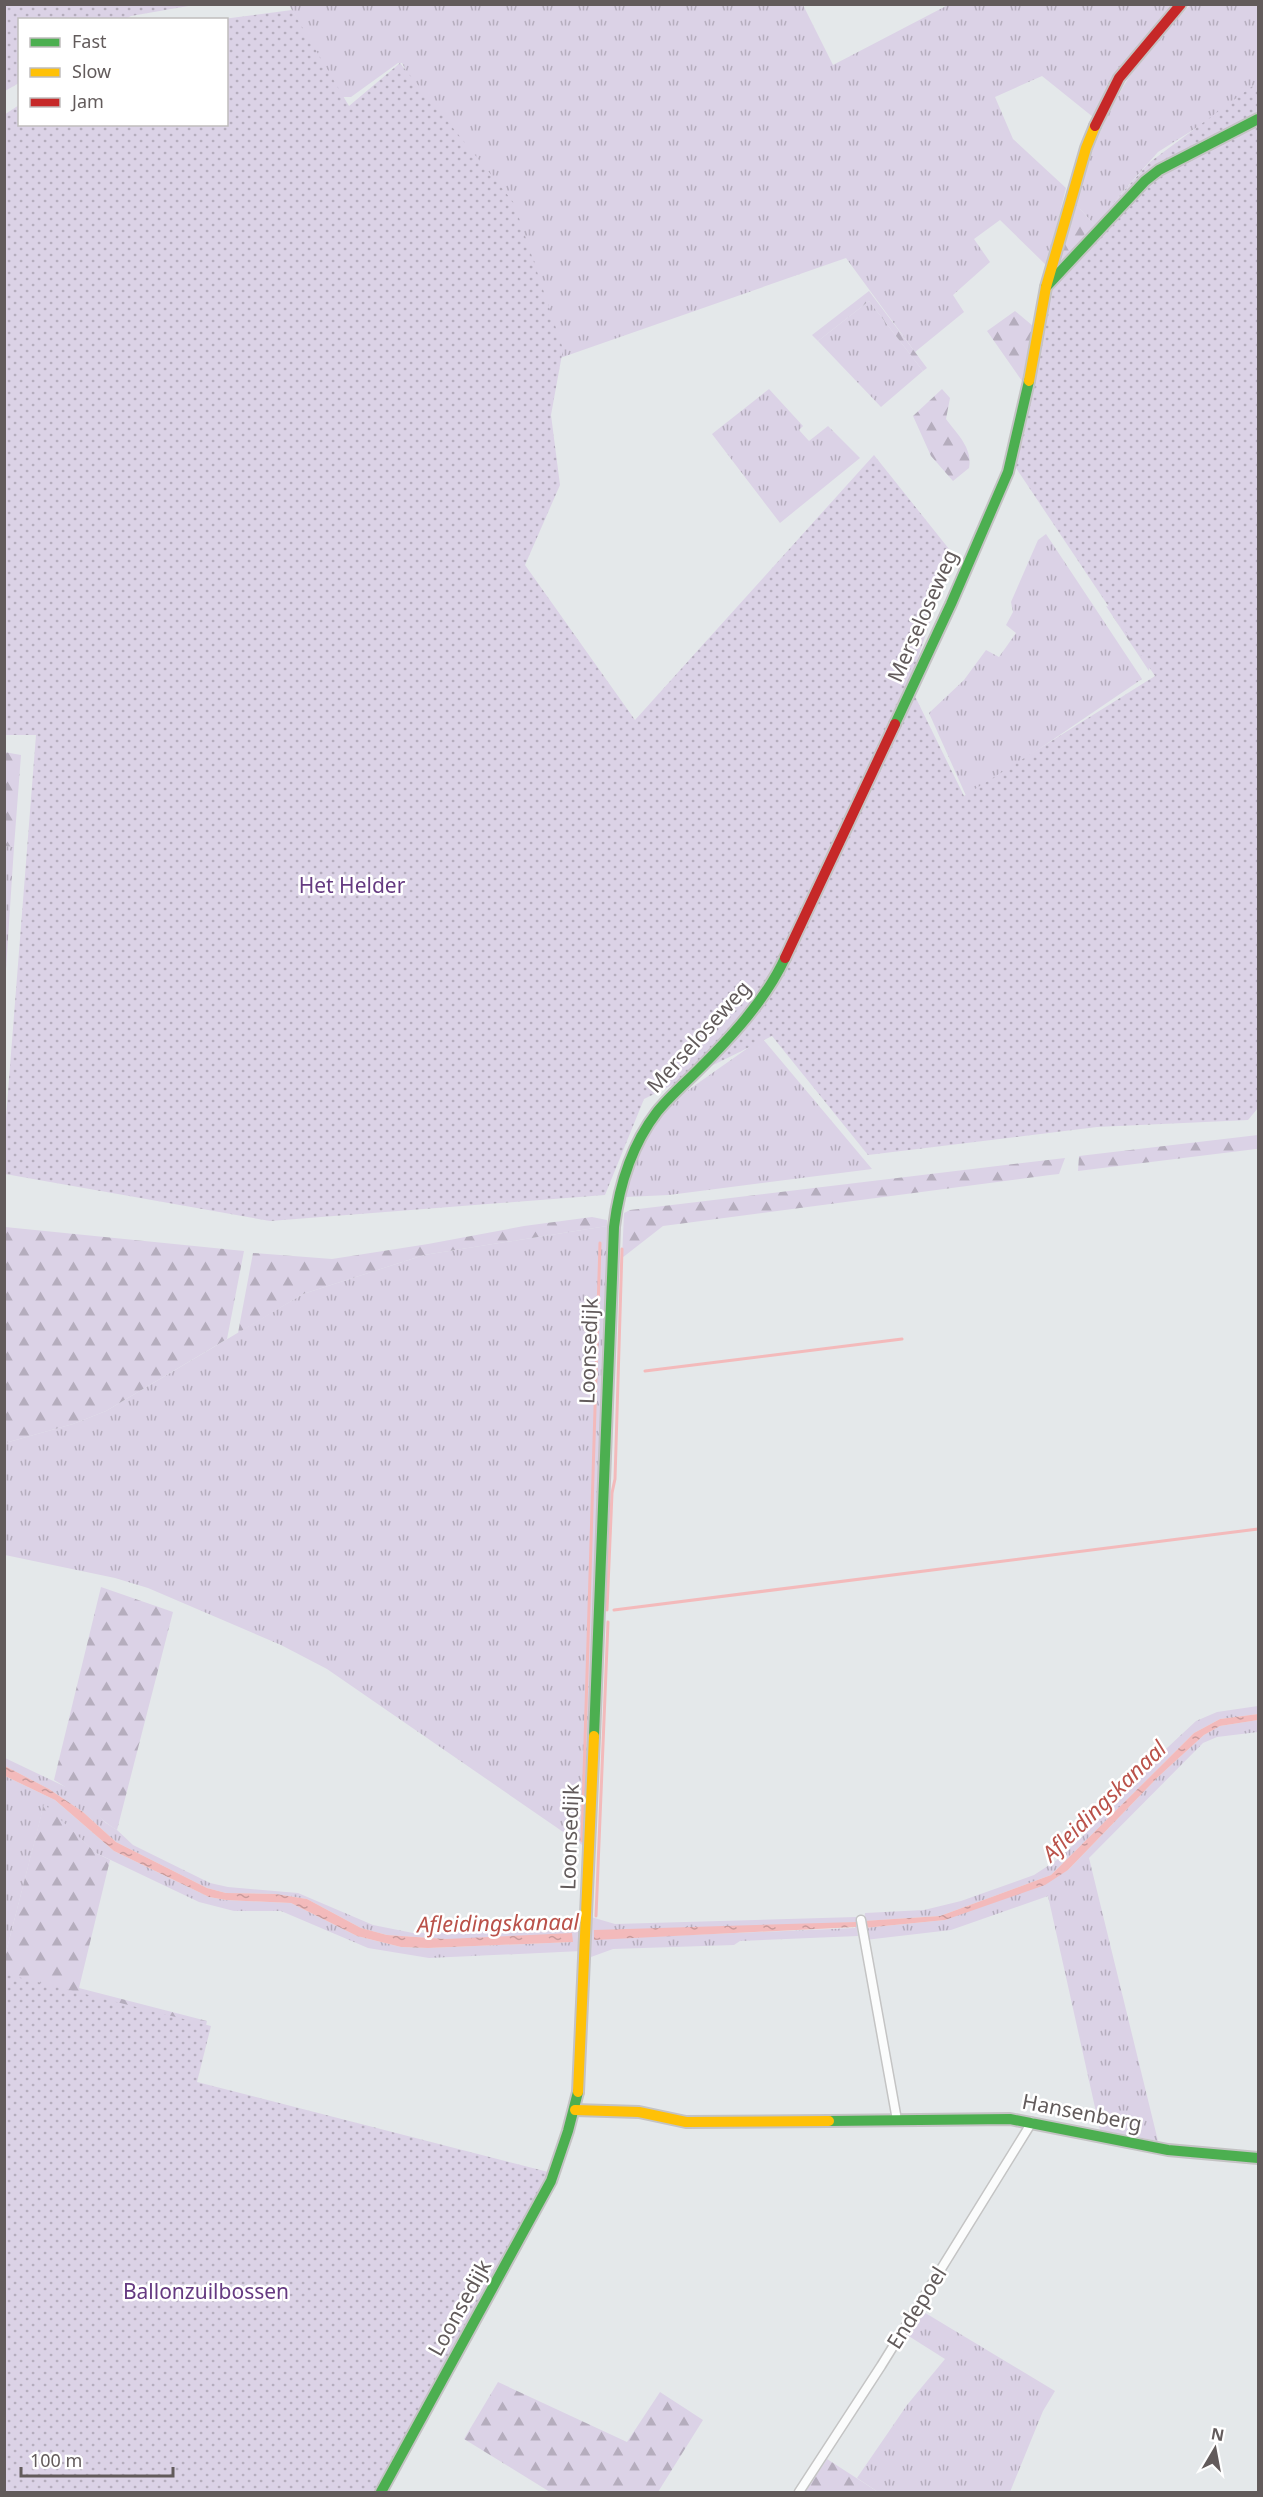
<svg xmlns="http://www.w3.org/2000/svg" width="1263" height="2497" viewBox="0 0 1263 2497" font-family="'Noto Sans',sans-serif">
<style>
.grass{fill:url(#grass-tufts);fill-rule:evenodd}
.forest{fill:url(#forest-firs)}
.park{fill:url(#park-dots)}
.water{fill:url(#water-ripples)}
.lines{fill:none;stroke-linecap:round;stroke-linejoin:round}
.stream{stroke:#f3babb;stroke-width:3}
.street-casing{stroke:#c4c4c4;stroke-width:11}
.fast-casing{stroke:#c4c3c4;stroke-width:14}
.slow-casing{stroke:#c4c3c4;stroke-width:14}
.jam-casing{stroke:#c4c3c4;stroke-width:14}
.street{stroke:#fbfcfc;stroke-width:8}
.fast{stroke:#4caf50;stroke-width:10}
.slow{stroke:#ffc107;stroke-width:10}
.jam{stroke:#c62828;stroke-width:10}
.labels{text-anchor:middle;stroke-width:5;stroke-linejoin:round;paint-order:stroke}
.street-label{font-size:21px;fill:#625b5b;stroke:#fff}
.park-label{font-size:21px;fill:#653a81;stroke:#fff}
.water-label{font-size:22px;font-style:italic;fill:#ba524a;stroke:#fff}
</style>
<defs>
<pattern id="grass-tufts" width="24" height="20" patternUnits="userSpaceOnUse" patternTransform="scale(1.5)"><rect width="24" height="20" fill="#dbd2e6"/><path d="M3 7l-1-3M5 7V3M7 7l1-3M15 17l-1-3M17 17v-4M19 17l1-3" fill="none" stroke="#b5adbd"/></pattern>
<pattern id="forest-firs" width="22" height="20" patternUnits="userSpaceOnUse" patternTransform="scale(1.5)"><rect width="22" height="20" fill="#dbd2e6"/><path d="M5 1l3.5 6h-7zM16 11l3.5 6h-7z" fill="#b5adbd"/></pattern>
<pattern id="park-dots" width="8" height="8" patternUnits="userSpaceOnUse" patternTransform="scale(1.5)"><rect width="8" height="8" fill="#dbd2e6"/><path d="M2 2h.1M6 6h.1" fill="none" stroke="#b5adbd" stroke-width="1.8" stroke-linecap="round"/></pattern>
<pattern id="water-ripples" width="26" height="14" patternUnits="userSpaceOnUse" patternTransform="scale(1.5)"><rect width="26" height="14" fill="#f3babb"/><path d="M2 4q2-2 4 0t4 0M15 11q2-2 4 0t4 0" fill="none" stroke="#c89a9b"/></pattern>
</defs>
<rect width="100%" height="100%" fill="#e4e8ea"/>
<path class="grass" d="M289,5H803L833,65L948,5H1173L1117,72L1093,117L1042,76L995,97L1013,139L1066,188L1047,266L1000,220L974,239L990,262L953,295L964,312L915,352L846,258L560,358L402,63H398L351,97H341Z
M1190,5H1258V89L1158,152L1119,196L1097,228L1074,202C1089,157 1106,111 1133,71C1149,47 1171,26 1190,5Z
M869,301L923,371L881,407L818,341Z
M769,389L803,426L799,430L809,441L828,426L860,458L780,523L712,434Z
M1046,534L1142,679L967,798L929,713L964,680L986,650L999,657L1016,633L1006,625L1013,612L1011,602L1038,540Z
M5,846L14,847L5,984Z
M762,1038L872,1169L669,1195L625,1197L629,1171L650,1131L667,1105Z
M607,1226L585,1847L327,1669L281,1645L148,1588L115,1578L5,1555V1443L73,1424L106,1411L303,1294L424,1255Z
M1258,1706V1714L1220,1719L1194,1733L1051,1875L940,1916L864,1921L865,1913L924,1910L961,1901L1034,1875L1057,1860L1083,1836L1139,1774L1196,1721L1217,1712Z
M1258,1720V1732L1217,1737L1203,1743L1089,1858L1158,2141L1100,2130L1048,1896L951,1930L865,1940L864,1928L945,1920L1068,1870L1158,1777L1204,1735L1220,1726Z
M5,1758L72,1790L106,1823L117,1830L133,1845L210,1883L228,1887L298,1893L373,1925L413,1933L582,1928V1951L429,1958L368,1948L281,1911H234L199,1902L96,1853L44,1805L5,1956V1776L55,1800L114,1851L209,1897L226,1900L291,1903L357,1936L401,1947L428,1948L573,1942L446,1939L387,1935L361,1928L307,1899L276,1894L226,1893L207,1888L116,1842L83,1812L49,1789L5,1766Z
M591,1917L615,1924L856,1917L858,1936L740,1941L734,1945L613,1949L591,1957ZM856,1922L855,1928L594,1939Z
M922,2311L1055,2391L1043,2411L1010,2492H878L857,2478L907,2405L945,2359L907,2335Z"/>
<path class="forest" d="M1074,202L1097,228L1058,270Z
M869,291L927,368L923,371L869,301L818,341L812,335Z
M1015,311L1033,326L1022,381L987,331Z
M942,389L950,398L946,419C957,434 973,448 969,468L953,481L931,456L913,416Z
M1106,606L1116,608L1151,656L1149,671Z
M4,752L21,755L14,847L5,846Z
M1258,1135V1149H1256L1078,1171L1079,1156Z
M1065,1158L1059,1174L1050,1175L663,1226L622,1258L624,1213L630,1210Z
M592,1217L607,1220V1226L424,1255L303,1294L238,1333L253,1253L332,1259L428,1244L524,1226Z
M5,1227L244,1251L227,1339L106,1411L73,1424L5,1443Z
M101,1587L173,1612L117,1830C95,1817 80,1794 54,1780Z
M44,1804L96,1853L110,1860L79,1988L207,2021L194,2077L5,2028V1956Z
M498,2382L627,2442L660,2392L703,2420L658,2492H550L464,2439Z
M827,2459L878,2492H805Z"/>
<path class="park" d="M4,5L5,4L194,5L131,16L125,19L20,20L19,83L5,91Z
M292,10L349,106L400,63L514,203L563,349L551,415L560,485L525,565L635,720L874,455L953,554L909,684L964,796L1155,676L1012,462L1057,265L1150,162L1258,82V1108L1248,1120L1097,1127L868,1155L772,1036L644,1099L605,1195L270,1221L5,1174V1130L36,735H5L4,115L19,105L20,124H226V20L223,19Z
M6,1974L211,2026L197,2082L560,2175L386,2492H5Z"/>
<path class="water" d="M1258,1714V1720L1220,1726L1204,1735L1158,1777L1068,1870L1045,1885L945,1920L864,1928L863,1921L940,1916L1051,1875L1194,1733L1220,1719Z
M5,1766L49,1789L83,1812L116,1842L207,1888L226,1893L276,1894L307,1899L361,1928L387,1935L446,1939L572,1933L573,1942L428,1948L401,1947L357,1936L291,1903L226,1900L209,1897L114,1851L55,1800L5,1776Z
M856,1922V1927L594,1940V1930Z"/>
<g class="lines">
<path class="stream" d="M645,1371L902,1339
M607,1610L612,1493L615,1479L622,1249
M614,1610L1258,1529
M582,1841L600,1243
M596,1916L608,1622"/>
<g class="street-casing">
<path id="street" d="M861,1920L897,2120
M799,2492L881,2366L1032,2122"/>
</g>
<g class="fast-casing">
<path id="fast" d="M1046,287L1145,181L1159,170L1258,119
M895,724L951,604L1008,472L1029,381
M594,1736L614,1227C619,1186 631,1146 657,1112C669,1097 684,1084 698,1070C731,1037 765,1001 785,958
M829,2121L1010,2119L1168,2150L1258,2158
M381,2492L551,2181L568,2131L578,2092"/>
</g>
<g class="slow-casing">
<path id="slow" d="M1029,381L1046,287L1086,148L1095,126
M578,2092L594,1736
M575,2110L639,2112L686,2122L829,2121"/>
</g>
<g class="jam-casing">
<path id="jam" d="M1095,126L1119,78L1181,4
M785,958L895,724"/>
</g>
<use href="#street" class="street"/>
<use href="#fast" class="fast"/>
<use href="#slow" class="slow"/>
<use href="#jam" class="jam"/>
</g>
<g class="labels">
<g class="street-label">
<text transform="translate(923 616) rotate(-66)" y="7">Merseloseweg</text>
<text transform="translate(699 1037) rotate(-48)" y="7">Merseloseweg</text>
<text transform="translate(589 1351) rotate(-88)" y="7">Loonsedijk</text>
<text transform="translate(570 1837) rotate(-88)" y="7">Loonsedijk</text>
<text transform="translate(1082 2113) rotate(11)" y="7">Hansenberg</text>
<text transform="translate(460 2308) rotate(-61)" y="7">Loonsedijk</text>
<text transform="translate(917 2308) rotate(-58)" y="7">Endepoel</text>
</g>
<g class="park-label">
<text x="352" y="893">Het Helder</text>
<text x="206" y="2299">Ballonzuilbossen</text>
</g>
<g class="water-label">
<text transform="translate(1104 1801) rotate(-44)" y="8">Afleidingskanaal</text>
<text transform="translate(498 1923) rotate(-1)" y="8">Afleidingskanaal</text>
</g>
</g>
<rect width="1263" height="2497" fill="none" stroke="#625b5b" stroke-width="12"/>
<rect x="18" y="18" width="210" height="108" fill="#ffffff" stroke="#c0bdbd" stroke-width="1.5"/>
<rect x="30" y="38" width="30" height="9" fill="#4caf50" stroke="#c0bdbd" stroke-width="1.5"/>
<text x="72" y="48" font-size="18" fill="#625b5b">Fast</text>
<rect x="30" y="68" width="30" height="9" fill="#ffc107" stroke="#c0bdbd" stroke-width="1.5"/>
<text x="72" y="78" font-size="18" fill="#625b5b">Slow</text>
<rect x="30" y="98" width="30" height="9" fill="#c62828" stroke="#c0bdbd" stroke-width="1.5"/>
<text x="72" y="108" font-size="18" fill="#625b5b">Jam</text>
<g transform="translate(1215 2449) rotate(10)" stroke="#ffffff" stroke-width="4.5" paint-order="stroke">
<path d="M0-4.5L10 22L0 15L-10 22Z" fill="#625b5b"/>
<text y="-9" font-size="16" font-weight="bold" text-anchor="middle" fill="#625b5b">N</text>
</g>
<path d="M21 2467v9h152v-9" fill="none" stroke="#625b5b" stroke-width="3"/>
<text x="30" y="2467" font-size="18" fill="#625b5b" stroke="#ffffff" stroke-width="4.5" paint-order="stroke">100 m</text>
</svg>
